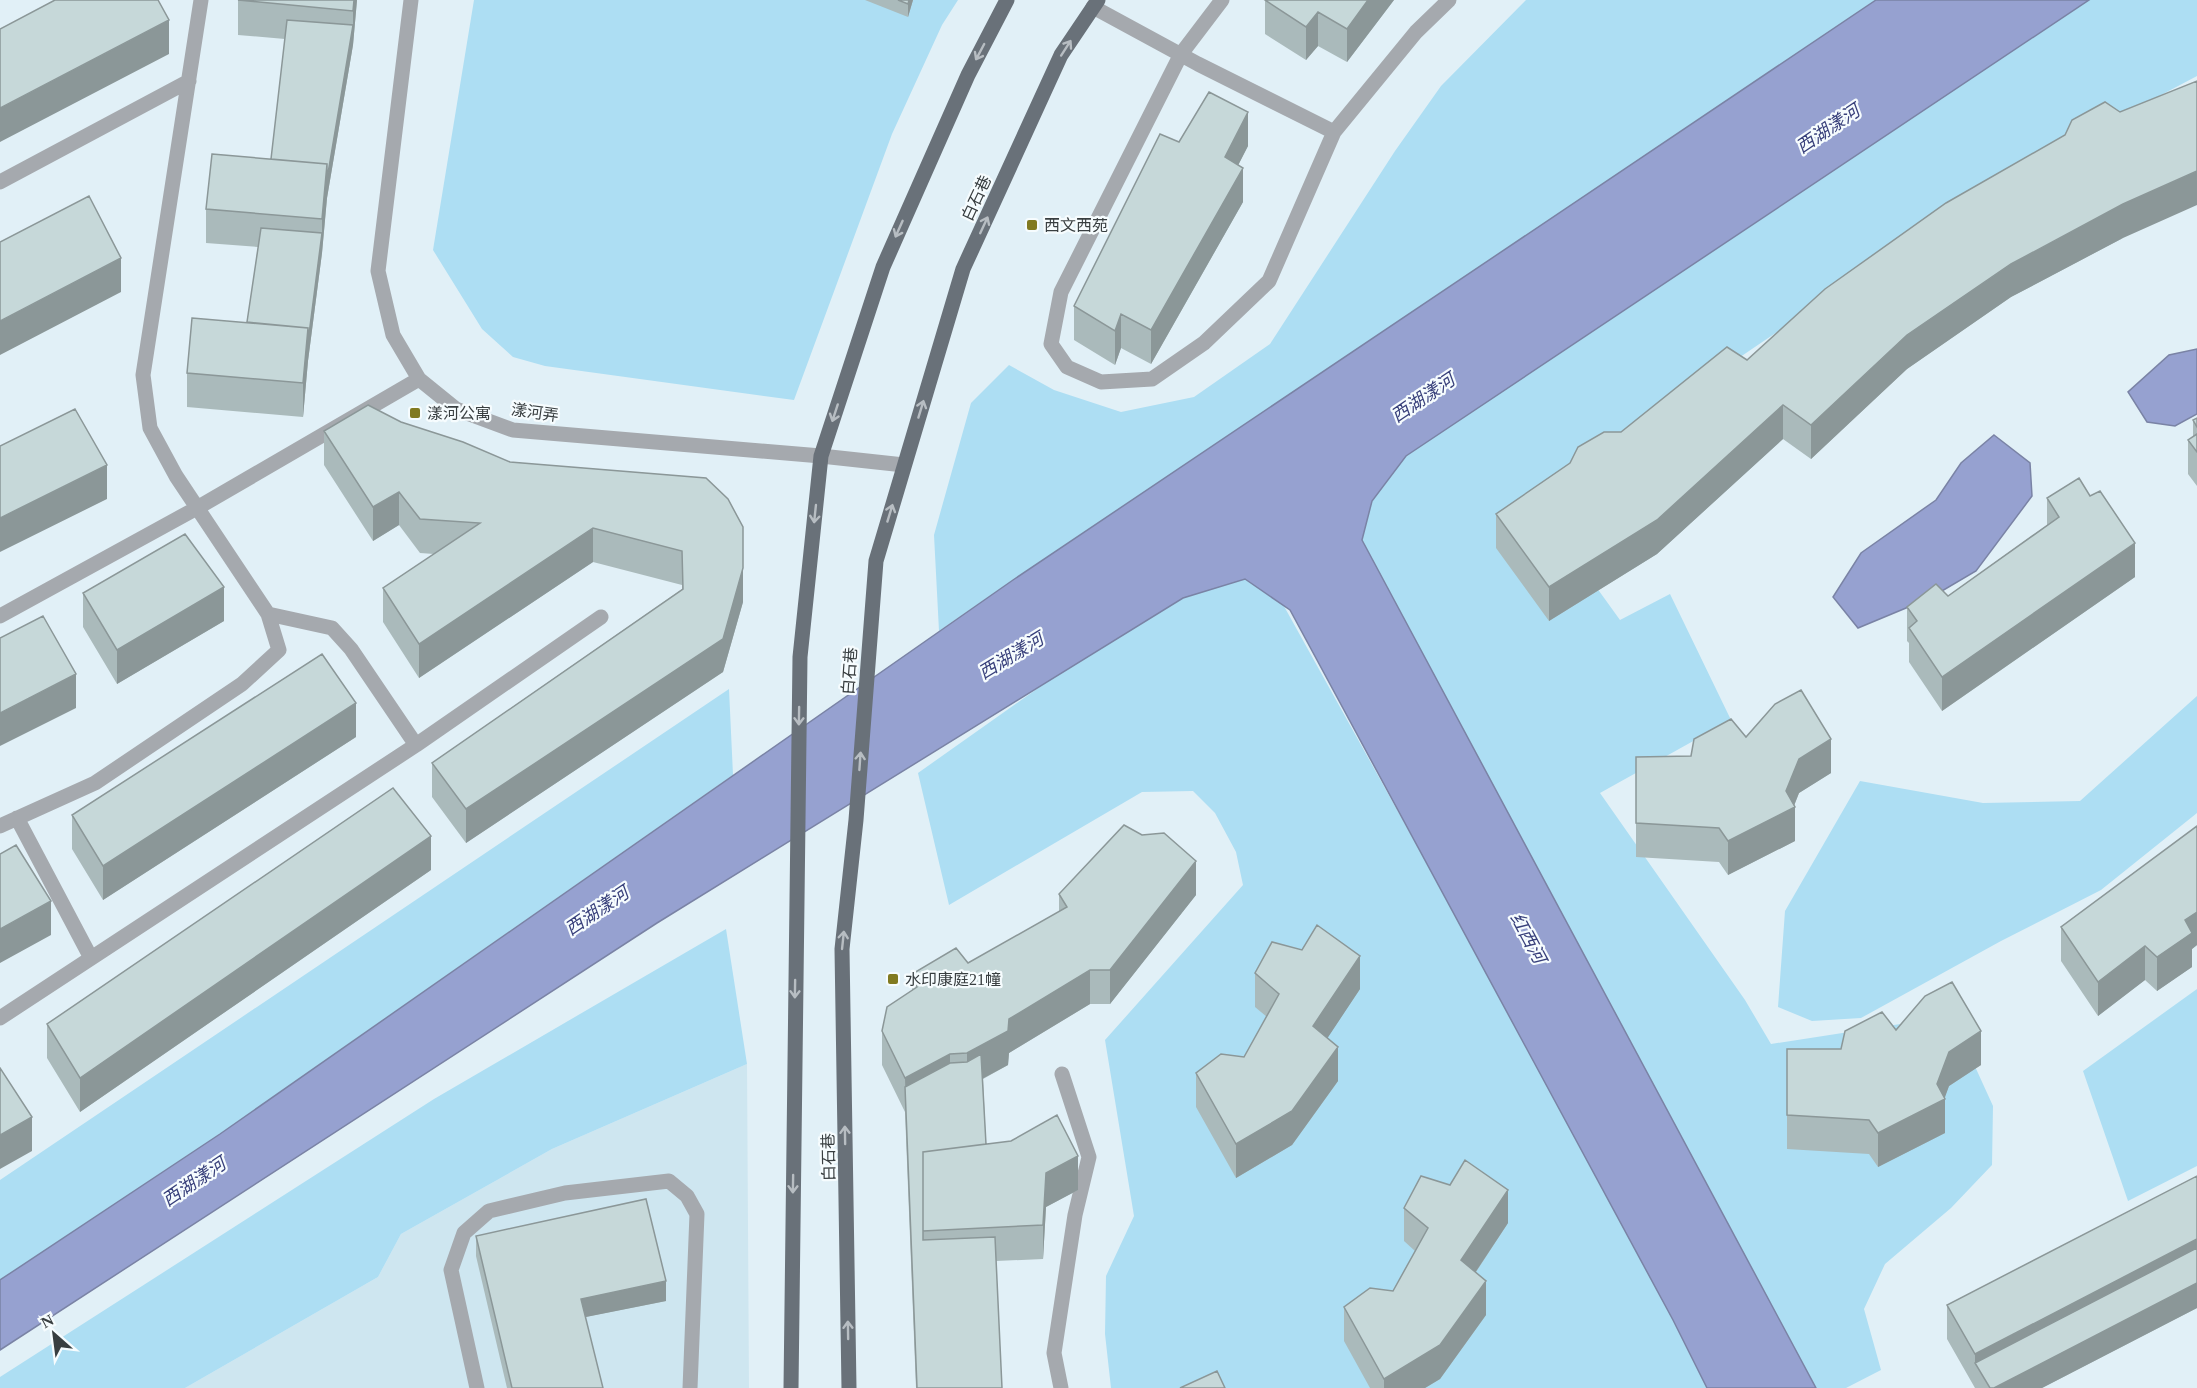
<svg xmlns="http://www.w3.org/2000/svg" width="2197" height="1388" viewBox="0 0 2197 1388" font-family="'Times New Roman','Noto Sans SC',serif">
<style>
.built{fill:#cee6f0}
.green{fill:#addef3}
.water{fill:#96a1d0;stroke:#7a83a5;stroke-width:1.5}
.lines{fill:none;stroke-linecap:round;stroke-linejoin:round}
.minor{stroke:#a5a9ae;stroke-width:15}
.major{stroke:#697179;stroke-width:15}
.wall{fill:#aababb}
.shaded-wall{fill:#8b9798}
.building{fill:#c6d8d9;stroke:#8b9798;stroke-width:1.5}
.oneway{stroke:#b7bdc2}
.poi-dot{fill:#817a20;stroke:#f6fcfe;stroke-width:2}
.labels{text-anchor:middle;stroke-width:4.5;stroke-linejoin:round;paint-order:stroke}
.street-label{font-size:16px;fill:#383e40;stroke:#f6fcfe}
.poi-label{font-size:16px;fill:#383e40;stroke:#f6fcfe;text-anchor:start}
.water-label{font-size:18px;font-style:italic;fill:#38407b;stroke:#f6fcfe}
</style>
<rect width="100%" height="100%" fill="#e1f0f7"/>
<path class="built" d="M747,1064L749,1388H185L378,1277L401,1234L552,1149Z"/>
<path class="green" d="M474,0H958L942,25L892,134L794,400L545,366L513,357L482,329L433,250Z
M1526,0H1876L1013,580L939,631L934,535L971,403L1009,365L1054,390L1121,412L1194,397L1270,344L1395,151L1441,86Z
M2089,0H2197V76L2006,177L1532,498L1620,620L1670,594L1731,720L1600,793L1745,1000L1771,1044L1952,1016L1993,1106L1992,1165L1951,1208L1885,1264L1864,1309L1881,1370L1846,1388H1816L1362,540L1372,501L1406,456Z
M1219,560L1280,599L1718,1388H1111L1105,1334L1106,1276L1134,1216L1105,1040L1243,885L1236,852L1215,813L1193,791L1142,792L949,905L918,773Z
M729,689L733,775L220,1134L0,1280V1180Z
M2197,696V813L2101,890L2001,941L1861,1018L1812,1021L1778,1007L1785,911L1860,781L1983,803L2080,801Z
M726,929L747,1064L552,1149L401,1234L378,1277L185,1388H0V1377L434,1099Z
M2197,989V1166L2128,1201L2083,1071Z"/>
<path class="water" d="M1876,0H2089L1406,456L1372,501L1362,540L1816,1388H1707L1673,1320L1290,610L1245,579L1183,598L657,923L0,1350V1280L220,1134L1013,580Z
M2197,349V414L2175,426L2147,422L2128,392L2169,355Z
M1994,435L2030,463L2032,496L1976,571L1930,598L1858,628L1833,597L1861,553L1936,500L1961,463Z"/>
<g class="lines">
<path class="minor" d="M411,0L378,271L393,335L419,379L456,409L513,430L821,456L904,465
M1222,0L1181,54L1061,292L1051,344L1067,367L1101,382L1152,379L1204,343L1269,281L1334,132L1416,32L1449,0
M1093,7L1198,64L1334,132
M0,182L189,81
M268,614L332,628L351,649L416,745
M0,616L197,508L419,379
M17,818L91,958
M0,826L95,783L242,684L279,650L268,614L176,476L150,428L143,375L201,0
M0,1018L416,745L601,617
M477,1388L451,1270L464,1233L489,1211L565,1193L669,1181L687,1196L697,1214L690,1388
M1061,1388L1054,1353L1075,1215L1089,1157L1062,1074"/>
<path class="major" d="M791,1388L800,657L821,456L883,267L968,75L1007,0
M849,1388L842,949L856,820L876,561L963,269L1061,55L1098,0"/>
</g>
<path class="wall" d="M238,0H357L353,45L327,198L322,253L308,361L303,417L187,407V373L247,322L258,247L206,243V209L271,159L285,39L238,35Z
M865,0H913L908,17Z
M1265,0H1394L1347,62L1318,46L1306,60L1265,34Z
M1179,142L1248,146L1238,165L1243,202L1151,364L1121,348L1115,365L1074,340V306Z
M2123,238L2011,297L1907,369L1811,459L1783,439L1657,554L1549,621L1496,548V514L1621,432L1747,360Z
M2197,418V486L2188,474V440L2193,437V420Z
M401,422L510,462L706,478L743,602L723,672L466,843L432,797V763L682,589V585L593,562L419,678L383,622V588L434,554L420,553L399,525L373,541L324,465V431Z
M2047,498L2135,577L1942,711L1909,662V643L1907,641V607L1948,596L2047,525Z
M83,593L224,621L117,684L83,627Z
M356,737L103,900L72,849V815Z
M1746,737L1831,773L1799,793L1794,806L1795,841L1728,875L1719,862L1636,857V757L1691,756Z
M2197,826V945L2192,949V967L2157,991L2145,980L2098,1016L2061,961V927Z
M431,870L80,1112L47,1058V1024Z
M1059,894L1196,895L1110,1004H1090L1009,1053L1008,1065L983,1079L986,1144L1078,1190L1046,1207L1043,1259L996,1261L1002,1388H916L905,1112L882,1065V1031L912,991V974L968,963L1059,912Z
M1255,973L1360,989L1327,1038L1338,1081L1292,1145L1236,1178L1196,1107V1073L1244,1057L1267,1017L1255,1007Z
M1896,1030L1981,1065L1949,1086L1944,1098L1945,1133L1878,1167L1869,1154L1787,1149V1049H1841Z
M2197,1176V1308L2042,1388H1975L1947,1339V1305Z
M1404,1208L1508,1223L1476,1272L1486,1315L1440,1379L1425,1388H1370L1344,1341V1307L1393,1291L1415,1251L1404,1241Z
M476,1236L666,1301L585,1317L603,1388H507L476,1256Z"/>
<path class="shaded-wall" d="M354,0H357L353,45V11Z
M909,0H913L908,17V4Z
M1368,0H1394L1347,62V29Z
M1318,12V46L1306,60V27Z
M169,20V54L0,142V108Z
M353,25V45L327,198L322,253L308,361L303,417V383L308,328L322,233V219L327,164Z
M1248,112V146L1225,191V157Z
M1243,168V202L1151,364V330Z
M2197,171V205L2123,238L2011,297L1907,369L1811,459V425L1907,335L2011,264L2123,204Z
M121,258V292L0,355V321Z
M1121,314V348L1115,365V331Z
M1783,405V439L1657,554L1549,621V587Z
M107,465V499L0,552V518Z
M399,492V525L373,541V507Z
M593,528V562L419,678V644Z
M2135,543V577L1942,711V677Z
M743,568V602L723,672L466,843V809Z
M224,587V621L117,684V650Z
M76,674V708L0,746V713Z
M356,703V737L103,900V866Z
M1831,739V773L1799,793L1793,808L1795,807V841L1728,875V841L1786,791L1799,759Z
M431,836V870L80,1112V1078Z
M1196,861V895L1110,1004V970Z
M51,901V935L0,963V929Z
M2197,912V945L2192,949V967L2157,991V957L2185,920Z
M2145,946V980L2098,1016V982Z
M1360,956V989L1313,1060V1026Z
M1090,970V1004L1009,1053L1008,1065L967,1087V1053L1009,1019Z
M1981,1031V1065L1949,1086L1944,1100L1945,1099V1133L1878,1167V1133L1937,1084L1949,1052Z
M1338,1047V1081L1292,1145L1236,1178V1144Z
M950,1054V1087L906,1111L905,1078Z
M32,1117V1151L0,1169V1135Z
M1078,1156V1190L1046,1207L1043,1259V1225L1046,1173Z
M1508,1190V1223L1461,1294V1260Z
M2197,1239V1273L1975,1363V1354Z
M666,1281V1301L581,1318V1299Z
M1486,1281V1315L1440,1379L1425,1388H1384V1379Z
M2197,1283V1308L2042,1388H1994Z"/>
<path class="building" d="M55,0H158L169,20L0,108V29Z
M238,0H354L353,11Z
M898,0H909L908,4Z
M1265,0H1368L1347,29L1318,12L1306,27Z
M287,20L353,25L327,179V164L271,159Z
M2197,81V171L2123,204L2011,264L1907,335L1811,425L1783,405L1657,520L1549,587L1496,514L1570,463L1578,447L1604,432H1621L1727,347L1747,360L1825,289L1946,203L2065,135L2072,120L2105,102L2120,112Z
M1209,92L1248,112L1225,157L1243,168L1151,330L1121,314L1115,331L1074,306L1160,134L1179,142Z
M212,154L327,164L322,219L206,209Z
M89,196L121,258L0,321V242Z
M261,228L322,233L308,342V328L247,322Z
M192,318L308,328L303,383L187,373Z
M368,405L401,422L463,442L510,462L706,478L728,499L743,527V568L723,639L466,809L432,763L683,589L682,551L593,528L419,644L383,588L480,523L420,519L399,492L373,507L324,431Z
M75,409L107,465L0,518V446Z
M2197,418V427L2193,420Z
M2197,434V452L2188,440Z
M2079,478L2090,496L2100,491L2135,543L1942,677L1909,628L1917,621L1907,607L1936,584L1948,596L2059,517L2047,498Z
M185,534L224,587L117,650L83,593Z
M43,616L76,674L0,713V638Z
M322,654L356,703L103,866L72,815Z
M1801,690L1831,739L1799,759L1786,791L1795,807L1728,841L1719,828L1636,823V757L1691,756L1694,739L1731,719L1746,737L1775,704Z
M393,788L431,836L80,1078L47,1024Z
M1124,825L1142,835L1164,833L1196,861L1110,970H1090L1009,1019L1008,1031L967,1053L950,1054L905,1078L882,1031L887,1007L917,987L912,974L956,948L968,963L1067,907L1059,894Z
M2197,826V912L2185,920L2192,933L2157,957L2145,946L2098,982L2061,927Z
M16,845L51,901L0,929V854Z
M1317,925L1360,956L1313,1026L1338,1047L1292,1111L1236,1144L1196,1073L1221,1054L1244,1057L1279,994L1255,973L1272,942L1302,950Z
M1952,982L1981,1031L1949,1052L1937,1084L1945,1099L1878,1133L1869,1120L1787,1115V1049H1841L1845,1031L1882,1012L1896,1030L1925,996Z
M981,1054L986,1144L923,1152V1240L995,1237L1002,1388H917L905,1087L950,1063L967,1062Z
M0,1068L32,1117L0,1135Z
M1057,1115L1078,1156L1046,1173L1043,1225L923,1231V1152L1011,1141Z
M1465,1160L1508,1190L1461,1260L1486,1281L1440,1345L1384,1379L1344,1307L1370,1288L1393,1291L1428,1228L1404,1208L1421,1176L1450,1185Z
M2197,1176V1239L1975,1354L1947,1305Z
M646,1199L666,1281L581,1299L603,1388H512L476,1236Z
M2197,1248V1283L1994,1388H1990L1975,1363Z
M1217,1371L1225,1388H1180Z"/>
<defs><path id="oneway-shaft" d="M-6 0H5M1.5-3L5.5 0L1.5 3" fill="none" stroke-width="1.6" stroke-linecap="round" stroke-linejoin="round" transform="scale(1.5)"/></defs>
<g class="oneway">
<use href="#oneway-shaft" transform="translate(1066 48) rotate(-57)"/>
<use href="#oneway-shaft" transform="translate(980 52) rotate(118)"/>
<use href="#oneway-shaft" transform="translate(984 225) rotate(-65)"/>
<use href="#oneway-shaft" transform="translate(899 229) rotate(114)"/>
<use href="#oneway-shaft" transform="translate(921 409) rotate(-73)"/>
<use href="#oneway-shaft" transform="translate(835 413) rotate(108)"/>
<use href="#oneway-shaft" transform="translate(890 513) rotate(-73)"/>
<use href="#oneway-shaft" transform="translate(815 514) rotate(96)"/>
<use href="#oneway-shaft" transform="translate(799 716) rotate(91)"/>
<use href="#oneway-shaft" transform="translate(860 761) rotate(-86)"/>
<use href="#oneway-shaft" transform="translate(843 940) rotate(-84)"/>
<use href="#oneway-shaft" transform="translate(795 989) rotate(91)"/>
<use href="#oneway-shaft" transform="translate(845 1135) rotate(-91)"/>
<use href="#oneway-shaft" transform="translate(793 1184) rotate(91)"/>
<use href="#oneway-shaft" transform="translate(848 1330) rotate(-91)"/>
</g>
<g class="poi-dot">
<rect x="1026" y="219" width="12" height="12" rx="3"/>
<rect x="409" y="407" width="12" height="12" rx="3"/>
<rect x="887" y="973" width="12" height="12" rx="3"/>
</g>
<g class="labels">
<g class="street-label">
<text transform="translate(976 198) rotate(-65)" y="6">白石巷</text>
<text transform="translate(535 412) rotate(8)" y="6">漾河弄</text>
<text transform="translate(849 671) rotate(-86)" y="6">白石巷</text>
<text transform="translate(828 1157) rotate(-91)" y="6">白石巷</text>
</g>
<g class="poi-label">
<text x="1044" y="231">西文西苑</text>
<text x="427" y="419">漾河公寓</text>
<text x="905" y="985">水印康庭21幢</text>
</g>
<g class="water-label">
<text transform="translate(1828 129) rotate(-34)" y="6">西湖漾河</text>
<text transform="translate(1423 398) rotate(-34)" y="6">西湖漾河</text>
<text transform="translate(1011 656) rotate(-31)" y="6">西湖漾河</text>
<text transform="translate(597 911) rotate(-34)" y="6">西湖漾河</text>
<text transform="translate(1528 938) rotate(62)" y="6">红西河</text>
<text transform="translate(194 1182) rotate(-34)" y="6">西湖漾河</text>
</g>
</g>
<g transform="translate(54 1334) rotate(332)" stroke="#f6fcfe" stroke-width="4.5" paint-order="stroke">
<path d="M0-4.5L10 22L0 15L-10 22Z" fill="#383e40"/>
<text y="-9" font-size="16" font-weight="bold" text-anchor="middle" fill="#383e40">N</text>
</g>
</svg>
